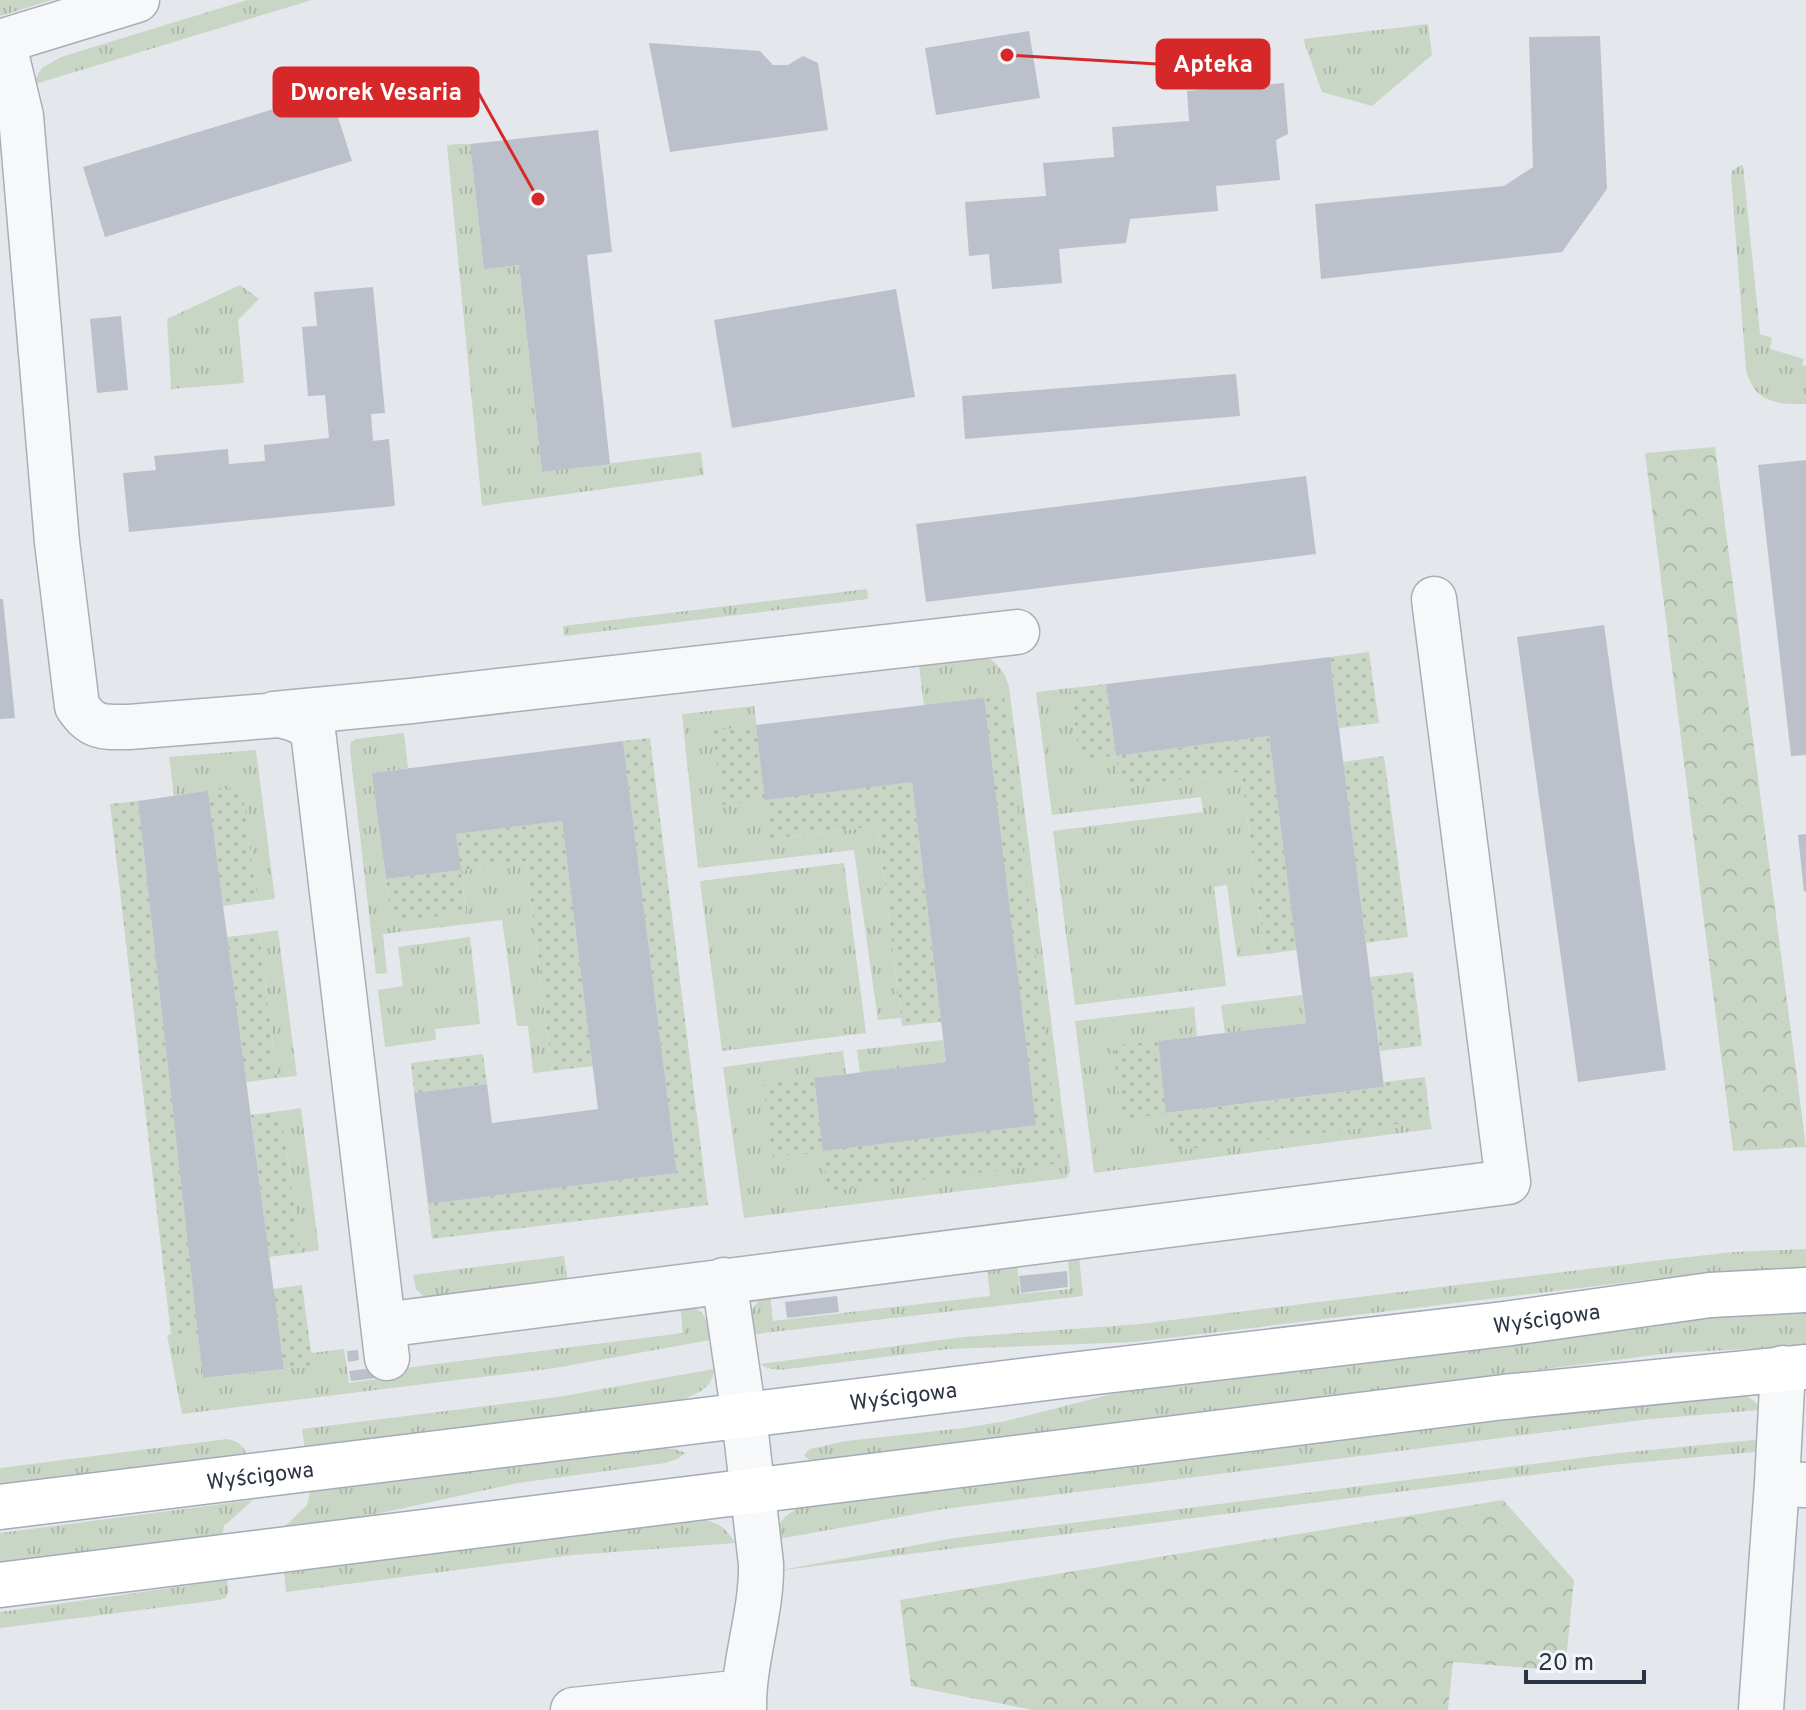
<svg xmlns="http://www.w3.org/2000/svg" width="1806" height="1710" viewBox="0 0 1806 1710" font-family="Overpass,sans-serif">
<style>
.grass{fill:url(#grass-tufts)}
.forest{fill:url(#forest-crowns)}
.garden{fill:url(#garden-dots)}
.building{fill:#bbc0ca}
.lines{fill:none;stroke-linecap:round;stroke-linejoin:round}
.minor-casing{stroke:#a9aeb7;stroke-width:47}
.major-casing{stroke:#a3abb8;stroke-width:47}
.minor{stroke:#f7f8fa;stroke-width:44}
.major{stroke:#fff;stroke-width:44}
.labels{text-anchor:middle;stroke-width:6;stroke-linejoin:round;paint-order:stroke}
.street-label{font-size:22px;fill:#2b3445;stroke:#f4f6f9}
.leader{fill:none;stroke:#d62828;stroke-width:3}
.callout-dot{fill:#d62828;stroke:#f4f6f9;stroke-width:3}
.callout{fill:#d62828;stroke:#d62828;stroke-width:3}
.callout-label{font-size:24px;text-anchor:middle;font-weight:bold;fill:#fff}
</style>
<defs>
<pattern id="grass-tufts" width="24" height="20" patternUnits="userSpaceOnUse" patternTransform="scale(2)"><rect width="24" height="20" fill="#c9d6c5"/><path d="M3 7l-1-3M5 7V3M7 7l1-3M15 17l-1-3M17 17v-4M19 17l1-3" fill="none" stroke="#adb8ab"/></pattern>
<pattern id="forest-crowns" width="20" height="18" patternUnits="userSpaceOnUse" patternTransform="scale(2)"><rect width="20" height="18" fill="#c9d6c5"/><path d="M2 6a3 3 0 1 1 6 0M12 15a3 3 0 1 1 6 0" fill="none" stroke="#adb8ab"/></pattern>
<pattern id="garden-dots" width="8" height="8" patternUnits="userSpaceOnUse" patternTransform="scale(2)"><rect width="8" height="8" fill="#c9d6c5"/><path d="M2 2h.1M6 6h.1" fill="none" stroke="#adb8ab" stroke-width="1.8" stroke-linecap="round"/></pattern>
</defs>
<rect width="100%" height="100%" fill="#e4e7ec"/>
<path class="grass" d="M0,0H52L0,16Z
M247,0H312L32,85L42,68L61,57Z
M1428,24L1432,55L1372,106L1322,92L1303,39Z
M458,144H470L484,268L519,265L542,472L701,452L704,475L482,506L447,145Z
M1741,165L1743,166L1760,334L1772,338L1770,349L1804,359L1802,365L1806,366V404C1777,405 1754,402 1746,370L1731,175L1732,171Z
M240,285L259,299L238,320L244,383L171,389L167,319Z
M867,589L868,599L564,636L563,626Z
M978,653C995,660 1004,669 1009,687L1070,1171L1067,1178L744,1218L723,1067L843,1051L846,1074L814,1079L823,1150L1035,1125L924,706L918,657Z
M1071,688L1079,759L1116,756L1120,787L1241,772L1265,954L1237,957L1227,885L1214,887L1226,986L1075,1005L1053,831L1203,812L1201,797L1052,815L1036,692Z
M754,706L771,839L878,826L901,1018L878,1020L854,850L698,868L682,714Z
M404,733L408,768L373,773L391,922L466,912L461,870L526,861L552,1071L533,1073L528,1026H517L502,920L383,934L387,973L376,974L350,750L351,742L356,739Z
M256,750L275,899L257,901L242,788L174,796L169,757Z
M844,863L866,1033L722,1051L700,881Z
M278,930L297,1076L277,1078L259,933Z
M470,937L480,1024L435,1029L436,1040L385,1047L378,990L403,986L398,947Z
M1302,995L1306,1023L1225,1033L1221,1005Z
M1194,1007L1197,1036L1113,1047L1166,1113L1430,1120L1432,1129L1094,1173L1075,1021Z
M943,1040L946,1062L860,1073L857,1050Z
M301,1108L319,1250L301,1253L281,1111Z
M1806,1249V1268L1679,1276L1135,1342L949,1349L780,1370L767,1368L760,1364L964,1337L1140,1324L1653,1261L1734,1252Z
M564,1256L568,1283L428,1301L416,1289L413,1275Z
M1079,1256L1083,1296L748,1335C746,1317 753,1301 770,1294L773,1321L990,1296L987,1267L1017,1263L1020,1294L1070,1289L1068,1258Z
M680,1304C704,1308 707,1316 710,1340L555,1368L182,1414L167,1335L198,1331L203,1378L312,1366L311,1353L344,1349L349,1383L385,1378L405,1368L683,1333Z
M1806,1311V1346L1670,1353L865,1457L821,1461H810L804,1455L810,1449L846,1441L964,1428L1006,1421L1147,1385L1682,1320Z
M714,1369C713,1389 696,1394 679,1401L305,1449L302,1429L558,1397Z
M1737,1393C1748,1397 1756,1399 1760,1410L1650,1419L944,1509L773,1540C779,1522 784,1514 802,1507L1607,1405Z
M227,1439C238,1441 243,1445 247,1455L0,1486V1468Z
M1764,1439V1451L1611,1465L776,1571L954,1538L1619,1453Z
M663,1448L674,1449L686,1453L677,1459L665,1463L518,1483L340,1522L281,1530L307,1505L310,1492Z
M253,1500L224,1526L222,1536L0,1564V1533Z
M705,1520C720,1523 727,1530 735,1543L573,1555L286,1592L284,1572Z
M227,1580L229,1592L225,1598L219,1600L0,1628V1612Z"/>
<path class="forest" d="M1715,447L1806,1147L1733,1151L1645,453Z
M1503,1500L1574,1580L1565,1671L1453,1662L1448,1710H1033L911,1686L900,1600Z"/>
<path class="garden" d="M1369,652L1379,723L1339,728L1330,657Z
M1106,684L1116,756L1269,736L1297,950L1265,954L1241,772L1120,787L1116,756L1079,760L1071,688Z
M1004,696L1061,1163L828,1191L823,1151L773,1157L763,1085L814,1078L823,1150L1035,1125L984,698Z
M756,725L912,782L941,1022L902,1026L878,826L770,839L765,800L722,805L713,731Z
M650,738L708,1205L432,1239L428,1204L677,1173L623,741Z
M1384,756L1408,937L1366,943L1343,762Z
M242,787L257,901L223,906L208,791Z
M138,801L198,1331L171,1335L110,804Z
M562,821L593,1066L552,1071L526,861L461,870L466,913L391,922L386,879L460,870L456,834Z
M259,933L277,1078L246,1082L227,937Z
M1413,972L1422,1046L1380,1051L1370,977Z
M1158,1041L1167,1113L1384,1087V1082L1425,1077L1430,1120L1171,1151L1166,1114L1122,1119L1113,1046Z
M483,1054L487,1084L414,1093L411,1063Z
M281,1111L301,1253L269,1257L251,1115Z
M302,1285L313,1366L284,1369L273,1289Z"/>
<path class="building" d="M1029,31L1040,98L936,115L925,48Z
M1600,36L1607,189L1562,252L1321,279L1315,204L1504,186L1533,167L1529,37Z
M649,43L760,51L773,65H788L803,56L818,63L828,130L670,152Z
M1284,83L1288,134L1276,140L1280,180L1216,186L1218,211L1130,219L1126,243L1059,249L1062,283L992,289L989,254L969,256L965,202L1046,196L1043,163L1114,157L1112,127L1189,121L1187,91Z
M330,92L352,161L105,237L83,167Z
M598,130L612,252L587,255L610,464L542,472L519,265L484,269L470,144Z
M373,287L385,413L371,414L373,441L389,439L395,506L129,532L123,473L156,470L154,456L228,449L229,464L265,461L264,445L329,438L325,395L308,396L302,327L317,326L314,292Z
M896,289L915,397L732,428L714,320Z
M121,316L128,390L97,393L90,319Z
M1236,374L1240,416L965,439L962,396Z
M1806,460V755L1791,756L1758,465Z
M1306,476L1316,554L926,602L916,524Z
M0,599H3L15,718L0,719Z
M1604,625L1666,1070L1578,1082L1517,637Z
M1330,657L1384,1087L1166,1113L1158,1041L1306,1023L1269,736L1116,756L1106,684Z
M984,698L1036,1125L823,1151L814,1078L946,1062L912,782L765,800L756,725Z
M623,741L677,1173L428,1204L414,1093L487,1084L492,1123L598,1109L562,821L456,834L461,870L386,879L372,773Z
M208,791L284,1369L203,1378L138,801Z
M1806,834V891L1804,892L1798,835Z
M1067,1271L1068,1287L1021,1293L1019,1276Z
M837,1296L839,1312L787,1318L785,1302Z
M358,1350L359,1360L348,1362L347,1351Z
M383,1367L384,1377L351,1381L349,1371Z"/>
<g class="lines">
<g class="minor-casing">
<path id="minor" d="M3,41L21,116L57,542L77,706C92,729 103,727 129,727L279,715C293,718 303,721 313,731L387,1358
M0,42L137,0
M274,714L411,701L1017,632
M724,1280L744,1416L761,1564C762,1613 743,1661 744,1710
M383,1325C758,1276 1133,1230 1508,1182L1434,599
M1783,1368L1777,1483L1804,1485
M573,1710L744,1692
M1761,1710L1777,1483"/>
</g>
<g class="major-casing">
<g id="major">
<path id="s1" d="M0,1507L1062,1376L1504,1324L1710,1295L1806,1290"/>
<path d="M0,1585L1504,1397L1806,1367"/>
</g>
</g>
<use href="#minor" class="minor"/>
<use href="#major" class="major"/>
</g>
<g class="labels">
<g class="street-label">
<text dy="8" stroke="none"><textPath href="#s1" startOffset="1558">Wyścigowa</textPath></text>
<text dy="8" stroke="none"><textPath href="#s1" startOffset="910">Wyścigowa</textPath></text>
<text dy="8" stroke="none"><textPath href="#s1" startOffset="262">Wyścigowa</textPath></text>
</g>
</g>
<path class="leader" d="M1007 55L1157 64M538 199L478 92"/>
<g class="callout-dot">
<circle cx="1007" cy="55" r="8"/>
<circle cx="538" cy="199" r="8"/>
</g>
<g class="callout">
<rect x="1157" y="40" width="112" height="48" rx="8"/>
<rect x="274" y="68" width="204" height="48" rx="8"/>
</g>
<g class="callout-label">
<text x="1213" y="72">Apteka</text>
<text x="376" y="100">Dworek Vesaria</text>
</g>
<path d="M1526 1670v12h118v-12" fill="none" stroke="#2b3445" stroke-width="4"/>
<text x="1538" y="1670" font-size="24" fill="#2b3445" stroke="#f4f6f9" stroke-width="6" paint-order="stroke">20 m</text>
</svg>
